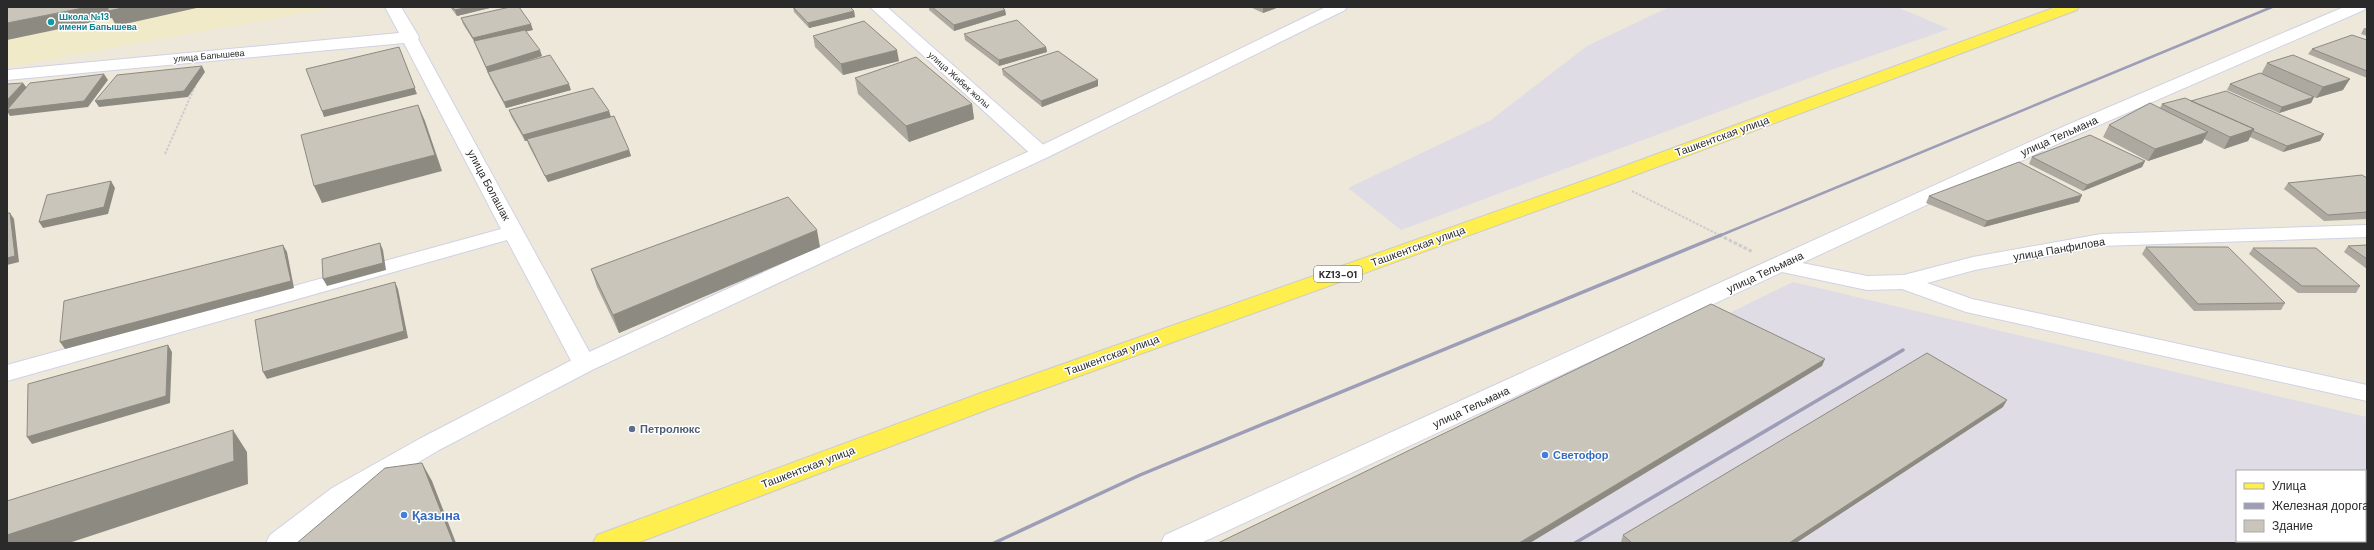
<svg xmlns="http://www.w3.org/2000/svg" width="2374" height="550" viewBox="0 0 2374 550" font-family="'DM Sans',sans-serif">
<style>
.industrial{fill:#e0dce5;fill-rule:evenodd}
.education{fill:#f1eac8}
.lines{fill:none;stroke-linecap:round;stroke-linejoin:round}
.street-casing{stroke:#d0d1e5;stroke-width:2}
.secondary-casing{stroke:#d0d1e5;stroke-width:2}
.primary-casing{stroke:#ccc;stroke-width:2}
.path-far1{stroke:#ccc;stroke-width:2;stroke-dasharray:2.5 1.5;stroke-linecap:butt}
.path{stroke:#ccc;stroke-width:3;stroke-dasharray:3.5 2;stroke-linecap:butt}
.street{fill:#fff;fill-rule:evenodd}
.secondary{fill:#fff;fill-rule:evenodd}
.primary{fill:#ffef4e;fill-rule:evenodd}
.rail-far1{stroke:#9d9db7;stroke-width:2.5}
.rail{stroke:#9d9db7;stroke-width:3.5}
.wall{fill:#ada9a0}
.shaded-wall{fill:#8d8a82}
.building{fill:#c9c5ba;stroke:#8d8a82}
.culture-dot{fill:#0f9aa8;stroke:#fff;stroke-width:1.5}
.service-dot{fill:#5c6f8a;stroke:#fff;stroke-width:1.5}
.shop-dot{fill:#3f7fe0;stroke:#fff;stroke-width:1.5}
.labels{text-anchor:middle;stroke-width:3;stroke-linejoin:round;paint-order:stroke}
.far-culture-label{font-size:9px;font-weight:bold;fill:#0d838f;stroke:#fff;text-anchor:start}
.far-street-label{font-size:9px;fill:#2a2a2a;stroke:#fff}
.shield{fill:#fff;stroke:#6a6a6a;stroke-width:1}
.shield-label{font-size:10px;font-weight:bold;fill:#2a2a2a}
.street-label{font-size:11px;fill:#2a2a2a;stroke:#fff}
.service-label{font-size:11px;font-weight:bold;fill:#4e5e75;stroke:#fff;text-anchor:start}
.shop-label{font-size:11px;font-weight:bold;fill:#366cbe;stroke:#fff;text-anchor:start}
.near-shop-label{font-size:13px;font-weight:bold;fill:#366cbe;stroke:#fff;text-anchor:start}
</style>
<rect width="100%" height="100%" fill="#eee8db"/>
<path class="industrial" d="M1669,7H1897L1949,29L1831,70L1401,230L1348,188L1491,120L1587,46Z
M1793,282L2367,417V543H1258ZM2237,471H2365V541H2237Z"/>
<path class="education" d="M7,7H336L7,67Z"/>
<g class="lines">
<g class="street-casing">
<path id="street" d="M385,7H401L419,37L418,39L596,364L592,370L584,372L576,370L507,240L7,381V365L501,229L404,43L7,80V70L399,33Z
M870,7H887L1048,149L1051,153L1048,157L1041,159L1034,157Z
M2344,7H2366L2364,10L2081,133L1802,263L1867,276L1904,275L1973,257L2101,234L2367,225V237L2101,246L1975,270L1927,283L1972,299L2367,385V401L1966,312L1902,289L1867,290L1782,272L1201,543H1161L1165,535L2067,125Z"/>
</g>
<g class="secondary-casing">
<path id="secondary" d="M1326,7H1347L1345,10L1048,157L592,370L439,450L352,502L300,543H266L270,535L332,488L421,438L576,358L1034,149Z"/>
</g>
<g class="primary-casing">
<path id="primary" d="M2056,7H2079L2077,10L1614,183L999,405L637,543H593L597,535L981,393L1600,175Z"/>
</g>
<path class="path-far1" d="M165,154L196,84
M1632,191L1721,236"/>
<path class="path" d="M1719,235L1753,252"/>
<use href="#street" class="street"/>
<use href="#secondary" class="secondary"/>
<use href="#primary" class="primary"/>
<path class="rail-far1" d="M1719,236L2272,7"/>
<path class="rail" d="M994,543L1140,475L1721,235
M1575,543L1903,350"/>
</g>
<path class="wall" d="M450,7H494L457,16Z
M793,7H850L854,11L855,17L809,28L794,12Z
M929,7H1002L1005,10L1006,15L954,31L929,10Z
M1250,7H1279L1263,13Z
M461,18L533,30L526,31L542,56L515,65L571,90L506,108L490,78L475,43L463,24Z
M2364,28H2367V36L2361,34Z
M964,34L1046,47L1047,52L999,66L965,40Z
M813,36L899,61L843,75L815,47Z
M2367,40V78L2308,54L2312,49Z
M2267,63L2343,90L2316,98L2314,97L2311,103L2279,113L2227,90L2230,84L2261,74Z
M1002,69L1098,86L1042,107L1003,75Z
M855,78L972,104L974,119L909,142L858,94Z
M2191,101L2324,134L2320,141L2283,152L2250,137L2248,141L2224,149L2204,139L2202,143L2148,161L2103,137L2109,125L2160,108L2162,104Z
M509,110L609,111L611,117L629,150L631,156L548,182L529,146L527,141H525L511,116Z
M2032,157L2145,161L2142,167L2083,191L2029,164Z
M2367,178V219L2324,221L2284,189L2288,183Z
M2082,195L2079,202L1984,227L1926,203L1929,196Z
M2367,245V269L2344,252L2348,246Z
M820,247L619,333L597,287L591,269Z
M2146,247L2285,303L2281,310L2194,311L2142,254Z
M2253,248L2360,286L2356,293H2298L2249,254Z
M2003,407L1796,543H1622L1621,542L1623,535Z"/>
<path class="shaded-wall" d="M88,7H201L116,26L112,18L7,40V23Z
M469,7H494L457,16L455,10Z
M1265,7H1279L1263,13V8Z
M1005,10L1006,15L954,31V25Z
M854,11L855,17L809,28L808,23Z
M531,24L533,30L475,43L473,38Z
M399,47L417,94L324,117L322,111Z
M1046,47L1047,52L999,66V60Z
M540,50L542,56L488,73L486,67Z
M897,50L899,61L843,75L841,64Z
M202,66L205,72L188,97L99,107L95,101Z
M104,74L108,80L88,107L10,116L7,111V100L23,83L27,88Z
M2350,79L2343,90L2316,98L2323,87Z
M1098,80V86L1042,107L1041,101Z
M569,84L571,90L506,108L504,102Z
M2314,97L2311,103L2279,113L2282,107Z
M972,104L974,119L909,142L906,126Z
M418,105L425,121L442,171L322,203L314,186Z
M609,111L611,118L525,141L523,135Z
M2254,129L2248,141L2224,149L2230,137Z
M2208,132L2202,143L2148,161L2155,149Z
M2324,134L2320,141L2283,152L2287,146Z
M629,150L631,156L548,182L545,176Z
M2145,161L2142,167L2083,191L2087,185Z
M111,181L115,188L108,214L43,228L39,222Z
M2082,195L2079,202L1984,227L1987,221Z
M10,213L14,219L19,262L7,265Z
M817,230L820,247L619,333L613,315Z
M380,243L383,250L386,270L327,286L323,279Z
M283,245L287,252L294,288L65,349L60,342Z
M395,282L398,289L408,338L267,379L263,372Z
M168,345L172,352L170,403L32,444L27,437Z
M1825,359L1822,366L1530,543H1519Z
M2007,400L2003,407L1796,543H1789Z
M233,430L247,452L248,484L69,543H7V535Z
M422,463L432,481L456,543H449Z"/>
<path class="building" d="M7,7H88L7,23Z
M108,7H127L108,11Z
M452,7H469L455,10Z
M510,7H519L531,24L473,38L461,18Z
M793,7H850L854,11L808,23Z
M932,7H1002L1005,10L954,25Z
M1017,20L1046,47L999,60L964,34Z
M864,21L897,50L841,64L813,36Z
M525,30L540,50L486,67L474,41Z
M2352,35L2367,40V71L2312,49Z
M399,47L415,88L322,111L306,69Z
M1058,51L1098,80L1041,101L1002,69Z
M550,55L569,84L504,102L488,72Z
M2293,55L2350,79L2323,87L2267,63Z
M916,57L972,104L906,126L855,78Z
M202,66L184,91L95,101L117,75Z
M2260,73L2314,97L2282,107L2230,84Z
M104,74L84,101L7,110L30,83Z
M23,83L7,100V84Z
M593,88L609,111L523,135L509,110Z
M2226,91L2324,134L2287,146L2253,131L2254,129L2191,101Z
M2185,98L2254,129L2230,137L2162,104Z
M2150,103L2208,132L2155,149L2109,125Z
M418,105L435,155L314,186L301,135Z
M614,116L629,150L545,176L527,139Z
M2090,135L2145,161L2087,185L2032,157Z
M2019,162L2082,195L1987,221L1929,196Z
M2362,175L2367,178V212L2328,215L2288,183Z
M111,181L104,207L39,222L47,195Z
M788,197L817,230L613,315L591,269Z
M7,213H10L15,256L7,258Z
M380,243L383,263L323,279L322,259Z
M283,245L291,281L60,342L64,301Z
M2367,245V259L2348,246Z
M2146,247H2228L2285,303L2198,304Z
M2253,248H2316L2360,286H2302Z
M395,282L404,331L263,372L255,320Z
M1711,304L1825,359L1519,543H1218Z
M168,345L166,396L27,437L28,384Z
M1927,353L2007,400L1789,543H1632L1623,535Z
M233,430L234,461L7,535V501Z
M422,463L453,542L449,543H297L385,468Z"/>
<circle class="culture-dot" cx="51" cy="22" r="4"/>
<circle class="service-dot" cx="632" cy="429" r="4"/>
<g class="shop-dot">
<circle cx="1545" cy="455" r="4"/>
<circle cx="404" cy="515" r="4"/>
</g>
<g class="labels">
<g class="far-culture-label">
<text x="59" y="20">Школа №13<tspan x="59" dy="10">имени Бапышева</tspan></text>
</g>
<g class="far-street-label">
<text transform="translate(209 56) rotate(-5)" y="3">улица Бапышева</text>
<text transform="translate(959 80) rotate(42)" y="3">улица Жибек жолы</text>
</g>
<rect class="shield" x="1314" y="266" width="48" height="16" rx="3"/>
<g class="shield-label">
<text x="1338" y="278">KZ13-01</text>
</g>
<g class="street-label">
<text transform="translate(1722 136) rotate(-20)" y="4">Ташкентская улица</text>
<text transform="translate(2059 136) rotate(-24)" y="4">улица Тельмана</text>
<text transform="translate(489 185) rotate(62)" y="4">улица Болашак</text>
<text transform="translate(1418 246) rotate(-20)" y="4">Ташкентская улица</text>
<text transform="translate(2059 249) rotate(-10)" y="4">улица Панфилова</text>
<text transform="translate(1765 272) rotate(-25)" y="4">улица Тельмана</text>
<text transform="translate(1112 355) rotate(-20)" y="4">Ташкентская улица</text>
<text transform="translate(1471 407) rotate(-25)" y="4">улица Тельмана</text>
<text transform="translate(808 467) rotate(-21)" y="4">Ташкентская улица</text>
</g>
<g class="service-label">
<text x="640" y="433">Петролюкс</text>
</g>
<g class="shop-label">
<text x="1553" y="459">Светофор</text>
</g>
<g class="near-shop-label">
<text x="412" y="520">Қазына</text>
</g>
</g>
<rect width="2374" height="550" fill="none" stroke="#2a2a2a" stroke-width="16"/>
<rect x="2236" y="470" width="130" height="72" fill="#ffffff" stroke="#aaaaaa"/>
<rect x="2244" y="483" width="20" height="6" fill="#ffef4e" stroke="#aaaaaa"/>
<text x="2272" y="490" font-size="12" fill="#2a2a2a">Улица</text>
<rect x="2244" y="503" width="20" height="6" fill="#9d9db7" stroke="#aaaaaa"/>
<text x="2272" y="510" font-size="12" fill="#2a2a2a">Железная дорога</text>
<rect x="2244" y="520" width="20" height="12" fill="#c9c5ba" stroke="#aaaaaa"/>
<text x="2272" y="530" font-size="12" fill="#2a2a2a">Здание</text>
</svg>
